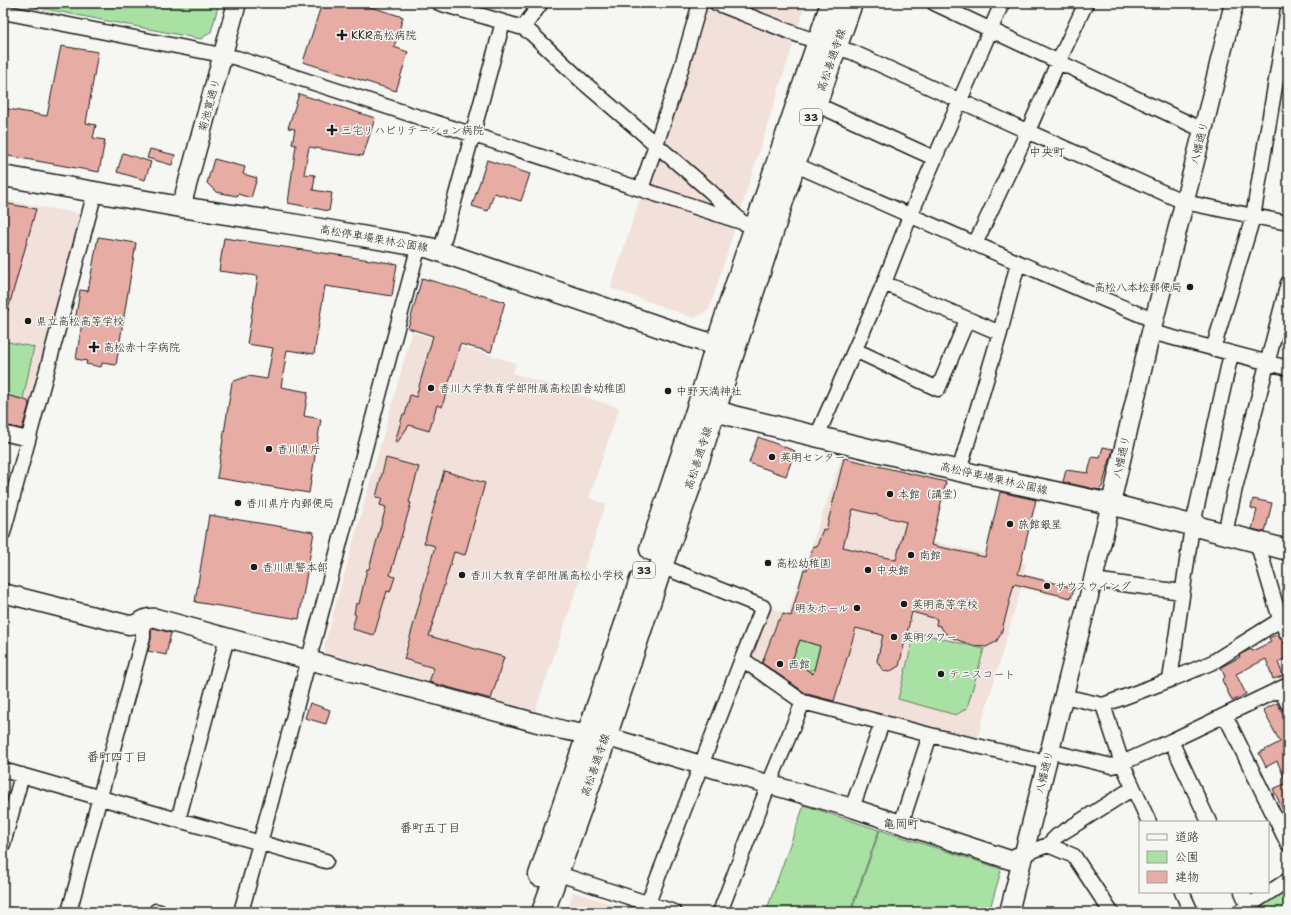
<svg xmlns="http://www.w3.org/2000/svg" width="1291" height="915" viewBox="0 0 1291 915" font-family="'Shantell Sans','Klee One',sans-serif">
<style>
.built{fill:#f2e0db}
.green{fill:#a9e0a3;stroke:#627e60}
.building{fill:#e7ada4;stroke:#1c1c1c;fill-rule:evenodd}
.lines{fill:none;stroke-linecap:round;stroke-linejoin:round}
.minor-casing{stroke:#1c1c1c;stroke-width:17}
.tertiary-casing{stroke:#1c1c1c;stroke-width:21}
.secondary-casing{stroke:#1c1c1c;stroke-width:23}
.primary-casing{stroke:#1c1c1c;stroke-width:25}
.minor{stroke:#f6f6f2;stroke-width:14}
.tertiary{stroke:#f6f6f2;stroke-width:18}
.secondary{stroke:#f6f6f2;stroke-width:20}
.primary{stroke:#f6f6f2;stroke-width:22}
.poi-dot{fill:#1c1c1c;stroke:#f6f6f2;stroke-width:1.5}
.labels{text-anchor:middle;stroke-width:3;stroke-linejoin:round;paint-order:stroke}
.shield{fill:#f6f6f2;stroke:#5d5d5c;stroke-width:1}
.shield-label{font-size:10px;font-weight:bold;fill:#1c1c1c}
.poi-label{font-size:11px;fill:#1c1c1c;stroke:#f6f6f2;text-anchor:start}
.street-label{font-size:11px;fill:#1c1c1c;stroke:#f6f6f2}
.neighbourhood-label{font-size:12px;fill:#1c1c1c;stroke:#f6f6f2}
</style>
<rect width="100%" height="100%" fill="#f6f6f2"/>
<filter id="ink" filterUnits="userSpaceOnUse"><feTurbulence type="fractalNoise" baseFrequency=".025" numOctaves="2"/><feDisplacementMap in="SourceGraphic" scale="8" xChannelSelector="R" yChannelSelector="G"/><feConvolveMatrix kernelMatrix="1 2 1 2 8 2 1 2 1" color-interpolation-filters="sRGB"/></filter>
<g filter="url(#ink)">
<path class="built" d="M703,3H806L709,310L694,318L611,288Z
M3,200L82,214L24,430L20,431L3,427Z
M412,332L516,363L513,373L619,408L589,498L606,504L535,711L326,653L324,647Z
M842,457L947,482L932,542L1026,563L1024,574L1076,587L1073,600L1021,588L975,746L810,704L754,665L750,655L769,607L788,614Z
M573,892L639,912H567Z"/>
<path class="green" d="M14,3H219L211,32L201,39Z
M3,341L34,347L23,399L3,395Z
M915,632L984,649L967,708L956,715L898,699Z
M800,640L820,646L815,668L809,671L792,660Z
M804,805L879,830L850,912H766Z
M880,830L999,868L1001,871L989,912H851Z
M1288,887V908L1282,912H1247Z"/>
<path class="building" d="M322,3H358L403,17L394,47L408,52L396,91L303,62Z
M61,46L98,52L86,123L96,125L93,138L105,140L99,172L3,155V108L47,116Z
M299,94L375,118L363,156L309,147L304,174L315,175L313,190L332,193L329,211L288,203L296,145L292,144L295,129L288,128Z
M150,149L175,155L172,165L147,158Z
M123,153L151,162L145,180L117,172Z
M214,159L245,167L243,174L257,178L251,198L238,194L237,196L216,192L207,183Z
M487,160L530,174L521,201L494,193L488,211L472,206Z
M3,203L36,209L6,317L3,316Z
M98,237L136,243L116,365L102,363L101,367L86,364L87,361L76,359L82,323L75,322L80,290L88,291Z
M224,238L397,264L392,296L325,286L314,354L287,350L281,387L308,392L304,416L321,419L309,493L217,478L232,382L248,376L267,379L273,348L247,344L258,276L219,271Z
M422,278L505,302L491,352L460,344L442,407L437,405L429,431L409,425L397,443L395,442L403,414L405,415L410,395L416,397L433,336L408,328Z
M3,394L28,401L29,405L22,429L3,425Z
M758,437L795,451L786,476L749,463Z
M1103,447L1113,449L1102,487L1099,490L1063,482L1066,470L1088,473L1092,457L1100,458Z
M386,458L419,467L409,502L411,503L390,575L395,577L390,592L387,591L374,635L352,629L356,615L354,614L356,603L359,604L367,569H369L386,507L380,505L382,498L376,497Z
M844,458L946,482L931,545L985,557L1000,492L1036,500L1018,574L1074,588L1071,598L1014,584L1001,634L996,642L986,647L974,646L955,639L946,634L940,626L936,625L937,619L912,612L899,666L889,672L883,671L877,661L883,635L856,628L834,701L807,694L762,663L778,620H780L783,614L791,616L804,569L807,570L813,546H817L823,529L826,530ZM853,509L906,522L896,560L843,547ZM800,640L820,646L813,674L792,660Z
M444,471L485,483L465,555L454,552L429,636L504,657L491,699L429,682L434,668L404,659L435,546L424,543Z
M1253,499L1272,503L1265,532L1252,529L1257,510L1251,508Z
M209,515L314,532L299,619L195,602Z
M154,628L171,633L166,655L148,651L151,639V630Z
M1277,634L1281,640L1285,644L1288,649V657L1278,662L1283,676L1273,679L1266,659L1236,674L1246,694L1232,701L1222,680L1225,677L1221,667L1240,657L1239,655L1251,649L1252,651L1271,642L1269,638Z
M310,703L330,710L326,724L305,718Z
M1277,703L1288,723V820L1273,789L1287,783L1277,761L1266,767L1259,753L1280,742L1263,710Z"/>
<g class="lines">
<g class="minor-casing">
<path id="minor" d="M439,3L503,22L523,28L531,33L583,82L710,191L739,219
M716,3C761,20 805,40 852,52L1184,202L1288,223
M934,3L1203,130
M3,12L237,58L763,229
M523,28L541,3
M809,101L934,158
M787,161C909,215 1030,269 1153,320
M641,189L678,79L700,3
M975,244L1028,131L1056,67L1086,3
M441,250L503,22
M884,283L1000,333
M1151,332L1288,368
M1213,349L1253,217L1288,9
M855,350L938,389L967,320
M3,433L28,439
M817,436L884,283L910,216L1002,3
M959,471L1000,333L1018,263
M3,533L95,192
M1225,533L1235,488L1288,283
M1257,542L1280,619L1288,636
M661,566L763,607L742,659L803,702L930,735L1046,762
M1093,580L1182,592
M1170,680L1191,533L1231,354
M1280,689L1288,704
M1063,696L1103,705L1170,680L1213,662L1288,615
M1103,705L1122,763L1149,822
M1225,715L1288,844
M1171,741L1209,822
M1049,751L1112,766L1122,763L1171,741L1288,685
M3,770L178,820L326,861
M852,808L882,723
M178,820L227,638
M901,824L930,735
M3,844L22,775
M1048,845L1057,836L1133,788
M1024,854L1048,845L1074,856L1111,912
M556,873L674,912
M1182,892L1191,912
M1242,892L1248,905
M648,903L742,659
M156,911L160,912
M69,912L143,637V630L140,621
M241,912L260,843L419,245
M720,912L769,784L803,702
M1239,912L1288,880"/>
</g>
<g class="tertiary-casing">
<path id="tertiary" d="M181,207L237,3
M3,593L129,625C140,625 143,616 156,618L563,730L618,740L701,765L852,808L1010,860L1024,854
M1009,912L1093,580L1151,332L1203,130L1234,3"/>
</g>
<g class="secondary-casing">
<path id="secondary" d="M3,176L181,207L298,225L430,248L689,337L733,350
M700,405L733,416L959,471L1110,504L1288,550"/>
</g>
<g class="primary-casing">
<path id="primary" d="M651,549L699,405L717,345L744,262L832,3
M540,875L641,580
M543,912L598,759L661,566L691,482L714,411L794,164L851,3"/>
</g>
<use href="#minor" class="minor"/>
<use href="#tertiary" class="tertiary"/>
<use href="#secondary" class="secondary"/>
<use href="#primary" class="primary"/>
</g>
</g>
<g class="poi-dot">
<path d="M340 29h4v4h4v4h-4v4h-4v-4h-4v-4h4z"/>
<path d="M330 124h4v4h4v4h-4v4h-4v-4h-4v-4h4z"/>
<circle cx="1190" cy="287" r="4"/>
<circle cx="28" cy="321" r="4"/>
<path d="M92 341h4v4h4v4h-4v4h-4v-4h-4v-4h4z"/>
<circle cx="431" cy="388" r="4"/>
<circle cx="668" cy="391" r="4"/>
<circle cx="269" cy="449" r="4"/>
<circle cx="772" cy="457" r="4"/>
<circle cx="890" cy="494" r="4"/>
<circle cx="238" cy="503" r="4"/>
<circle cx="1010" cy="524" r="4"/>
<circle cx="911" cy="555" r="4"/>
<circle cx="768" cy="563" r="4"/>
<circle cx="254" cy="567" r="4"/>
<circle cx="868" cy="570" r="4"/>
<circle cx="462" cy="575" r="4"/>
<circle cx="1047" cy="586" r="4"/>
<circle cx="904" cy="604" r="4"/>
<circle cx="857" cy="608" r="4"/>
<circle cx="894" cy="637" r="4"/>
<circle cx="780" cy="664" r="4"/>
<circle cx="941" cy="674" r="4"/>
</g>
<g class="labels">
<g class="shield">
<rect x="800" y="109" width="22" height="16" rx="3"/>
<rect x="633" y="562" width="22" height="16" rx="3"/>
</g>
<g class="shield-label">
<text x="811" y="121">33</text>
<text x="644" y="574">33</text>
</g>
<g class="poi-label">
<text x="351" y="39">KKR高松病院</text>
<text x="341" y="134">三宅リハビリテーション病院</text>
<text x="1182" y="291" text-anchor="end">高松八本松郵便局</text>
<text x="36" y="325">県立高松高等学校</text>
<text x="103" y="351">高松赤十字病院</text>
<text x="439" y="392">香川大学教育学部附属高松園舎幼稚園</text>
<text x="676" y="395">中野天満神社</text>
<text x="277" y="453">香川県庁</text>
<text x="780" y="461">英明センター</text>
<text x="898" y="498">本館（講堂）</text>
<text x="246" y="507">香川県庁内郵便局</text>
<text x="1018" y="528">旅館銀星</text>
<text x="919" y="559">南館</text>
<text x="776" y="567">高松幼稚園</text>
<text x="262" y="571">香川県警本部</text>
<text x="876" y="574">中央館</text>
<text x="470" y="579">香川大教育学部附属高松小学校</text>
<text x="1055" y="590">サウスウイング</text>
<text x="912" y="608">英明高等学校</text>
<text x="849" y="612" text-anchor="end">明友ホール</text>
<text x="902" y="641">英明タワー</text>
<text x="788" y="668">西館</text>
<text x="949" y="678">テニスコート</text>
</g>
<g class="street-label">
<text transform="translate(831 60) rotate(-71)" y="4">高松善通寺線</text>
<text transform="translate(209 105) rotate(-75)" y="4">菊池寛通り</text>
<text transform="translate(1199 143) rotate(-76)" y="4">八幡通り</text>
<text transform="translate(374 238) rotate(10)" y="4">高松停車場栗林公園線</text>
<text transform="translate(1121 457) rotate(-77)" y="4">八幡通り</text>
<text transform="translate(698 458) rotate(-72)" y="4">高松善通寺線</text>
<text transform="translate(994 478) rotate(13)" y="4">高松停車場栗林公園線</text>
<text transform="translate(595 765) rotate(-71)" y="4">高松善通寺線</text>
<text transform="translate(1044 772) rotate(-76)" y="4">八幡通り</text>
</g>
<g class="neighbourhood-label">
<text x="1047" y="156">中央町</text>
<text x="117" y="761">番町四丁目</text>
<text x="901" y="828">亀岡町</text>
<text x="430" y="832">番町五丁目</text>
</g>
</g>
<rect width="1291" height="915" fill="none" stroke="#f6f6f2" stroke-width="16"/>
<rect x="8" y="8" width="1275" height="899" fill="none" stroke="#1c1c1c" stroke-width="1.5" filter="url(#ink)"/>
<rect x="1139" y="821" width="130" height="72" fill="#f6f6f2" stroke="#9f9f9c"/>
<rect x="1147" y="834" width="20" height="6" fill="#f6f6f2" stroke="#9f9f9c"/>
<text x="1175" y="841" font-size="12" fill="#1c1c1c">道路</text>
<rect x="1147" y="851" width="20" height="12" fill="#a9e0a3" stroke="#9f9f9c"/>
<text x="1175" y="861" font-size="12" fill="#1c1c1c">公園</text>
<rect x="1147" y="871" width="20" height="12" fill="#e7ada4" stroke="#9f9f9c"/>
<text x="1175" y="881" font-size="12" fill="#1c1c1c">建物</text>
</svg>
